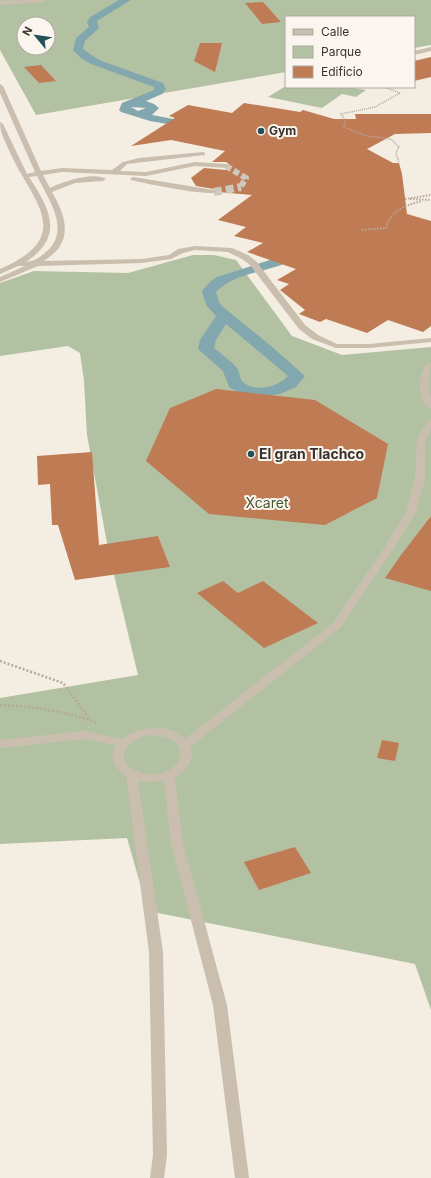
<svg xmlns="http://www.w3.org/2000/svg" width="431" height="1178" viewBox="0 0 431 1178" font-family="Inter,sans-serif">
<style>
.green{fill:#b3c1a3;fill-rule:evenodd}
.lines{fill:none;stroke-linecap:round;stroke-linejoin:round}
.canal{fill:#83a7ae;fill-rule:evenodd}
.building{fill:#bf7b54}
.minor-tunnel-far1{stroke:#cec8be;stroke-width:6;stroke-dasharray:6 3;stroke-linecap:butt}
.minor-tunnel{stroke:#cec8be;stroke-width:8;stroke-dasharray:8 4;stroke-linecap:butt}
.path-far2{stroke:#b6a999;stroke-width:1.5;stroke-dasharray:1 1;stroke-linecap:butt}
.path-far1{stroke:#b6a999;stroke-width:2;stroke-dasharray:1.5 1.5;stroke-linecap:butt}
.path{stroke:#b6a999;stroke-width:2.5;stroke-dasharray:2 2;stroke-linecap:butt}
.minor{fill:#cabfae;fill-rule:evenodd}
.poi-dot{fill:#244f59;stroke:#faf6ef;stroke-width:1.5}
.labels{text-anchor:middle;stroke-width:4;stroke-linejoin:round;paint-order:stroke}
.far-poi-label{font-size:12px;font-weight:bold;fill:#3a322c;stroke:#faf6ef;text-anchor:start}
.poi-label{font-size:14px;font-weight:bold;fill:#3a322c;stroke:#faf6ef;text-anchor:start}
.park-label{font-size:14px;fill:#445731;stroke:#faf6ef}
</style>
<rect width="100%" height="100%" fill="#f3ede2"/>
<path class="green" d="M0,0H431V45L414,48V17H286V72L36,115L0,50ZM24,24H48V48H24Z
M286,86V87C313,87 340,85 366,90L356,97L342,94L322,108L268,97Z
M193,255H214L236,260L292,336L342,355L431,347V1010L415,964L148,911L127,838L0,844V698L138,675L109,554L87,435L84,381L80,353L68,346L0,356V283L34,271L128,273Z"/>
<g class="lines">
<path class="canal" d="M119,0H131L97,21L99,28L85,41L83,49L99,60L163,83L166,89L162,94L146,101L154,104L159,108L152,115L200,124L202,126L200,128L196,129L150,121L121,112L119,110L122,103L154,90V87L91,64L82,59L73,50L76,38L89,27L87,22L90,17ZM131,107L146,108L138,111Z
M300,246L305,247L307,250C304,254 299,256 294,259C270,273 236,271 216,292L219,302L223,307L270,345L305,376L296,387L280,394L250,398L244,396L229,387L223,371L198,349L200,340L216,316L206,305L202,291L210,282L217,277L273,259ZM226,324L288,376C278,387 255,393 243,382C239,378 240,370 235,366C229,359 221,354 214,348L216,340Z"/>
</g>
<path class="building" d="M263,2L281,22L262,24L245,3Z
M200,43H222L215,72L194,61Z
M431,57V77L414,81V61Z
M41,65L56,81L39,83L24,67Z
M244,103L300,112L303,110L334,119H356L355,114H431V133L395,134L367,149L393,163H399L402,174L407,214L431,221V326L423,332L388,320L367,333L326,319L320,322L299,314L305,310L280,290L289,284L277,280L296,269L247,252L263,243L234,236L246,227L218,220L252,195L218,192L214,189L196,186L191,178L204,168L226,170L230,167V165L226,162H212L225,151L171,140L131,146L175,118L169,116L188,105L232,113Z
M216,389L315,400L388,444L377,498L325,525L209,514L146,461L170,408Z
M92,452L99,545L158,536L170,567L75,580L58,525H52L50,484L38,485L37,456Z
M431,516V591L385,578L401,555Z
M223,581L238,593L263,581L318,623L264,648L197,593Z
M382,740L399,743L395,761L377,758Z
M295,847L311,873L259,890L244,862Z"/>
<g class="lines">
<path class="minor-tunnel-far1" d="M226,166L246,178L240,188"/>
<path class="minor-tunnel" d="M214,192L241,187"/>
<path class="path-far2" d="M384,87L400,93L375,107L341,114L345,120L344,127L367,136L391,139L399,147L396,153L399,163"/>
<path class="path-far1" d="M405,199L431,195
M410,199L431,200
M362,230L386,228C391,210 406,205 422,201"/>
<path class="path" d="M0,661L63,683L90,719
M0,705C27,706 72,712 97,723"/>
<path class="minor" d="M21,0H46L43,2L0,5V1Z
M431,47V51L414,55V51Z
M0,84L3,86L41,171L62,168L112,170L123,162L139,158L203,152L205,153V155L127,164L120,171L146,172L195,162L226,164L229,166L226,168L195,166L146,176L62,172L43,175L50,188C61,182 95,171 106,179L103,181L75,183L52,192C61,208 71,228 60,246C57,252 49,257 44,261L142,259L169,255L178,249L195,246L232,248L248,255L256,261L305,325L318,335L337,344H369L431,338V342L369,348H336L312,339L299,329L250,265L242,259L228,252L195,250L183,253L171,259L142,263L38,266L0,282V277L25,266H18L0,274V269C79,235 30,200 8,148C4,139 0,132 0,122L3,124L27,174L35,172L0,93ZM37,176C48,198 71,230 47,251C40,257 36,261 26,262C65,236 50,209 29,177Z
M133,177L214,190L217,192C210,197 143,183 131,180L130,179Z
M428,363H431L428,386L431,397V409C417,405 417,371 428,363Z
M431,420V430L425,439V479L416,512L391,553L341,627L190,747C196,760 186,771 175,777L183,843L227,1005L249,1178H235L213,1005L171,843L164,781L150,782L138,781L163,952L167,1155L164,1178H150L153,1155L149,952L126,776C115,768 108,758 116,745L84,739L0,748V740L84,731L122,739C139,726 168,722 185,739L333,623L381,553L406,512L415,479L417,439L428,421ZM147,735C214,736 167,799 126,764C117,749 135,739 147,735Z"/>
</g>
<g class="poi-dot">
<circle cx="261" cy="131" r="4"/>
<circle cx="251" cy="454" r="4"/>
</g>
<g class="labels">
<g class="far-poi-label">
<text x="269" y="135">Gym</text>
</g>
<g class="poi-label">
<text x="259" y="459">El gran Tlachco</text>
</g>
<g class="park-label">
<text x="267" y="508">Xcaret</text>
</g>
</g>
<rect x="285" y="16" width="130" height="72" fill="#faf6ef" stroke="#ada8a1"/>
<rect x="293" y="29" width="20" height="6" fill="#cabfae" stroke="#ada8a1"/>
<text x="321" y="36" font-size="12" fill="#3a322c">Calle</text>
<rect x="293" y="46" width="20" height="12" fill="#b3c1a3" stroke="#ada8a1"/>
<text x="321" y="56" font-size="12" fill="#3a322c">Parque</text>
<rect x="293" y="66" width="20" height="12" fill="#bf7b54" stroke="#ada8a1"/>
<text x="321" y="76" font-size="12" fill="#3a322c">Edificio</text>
<g transform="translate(36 36) rotate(299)"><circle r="19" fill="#faf6ef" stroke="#ada8a1"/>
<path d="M0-3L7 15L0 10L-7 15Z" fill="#244f59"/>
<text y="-6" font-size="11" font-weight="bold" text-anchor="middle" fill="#3a322c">N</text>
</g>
</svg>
